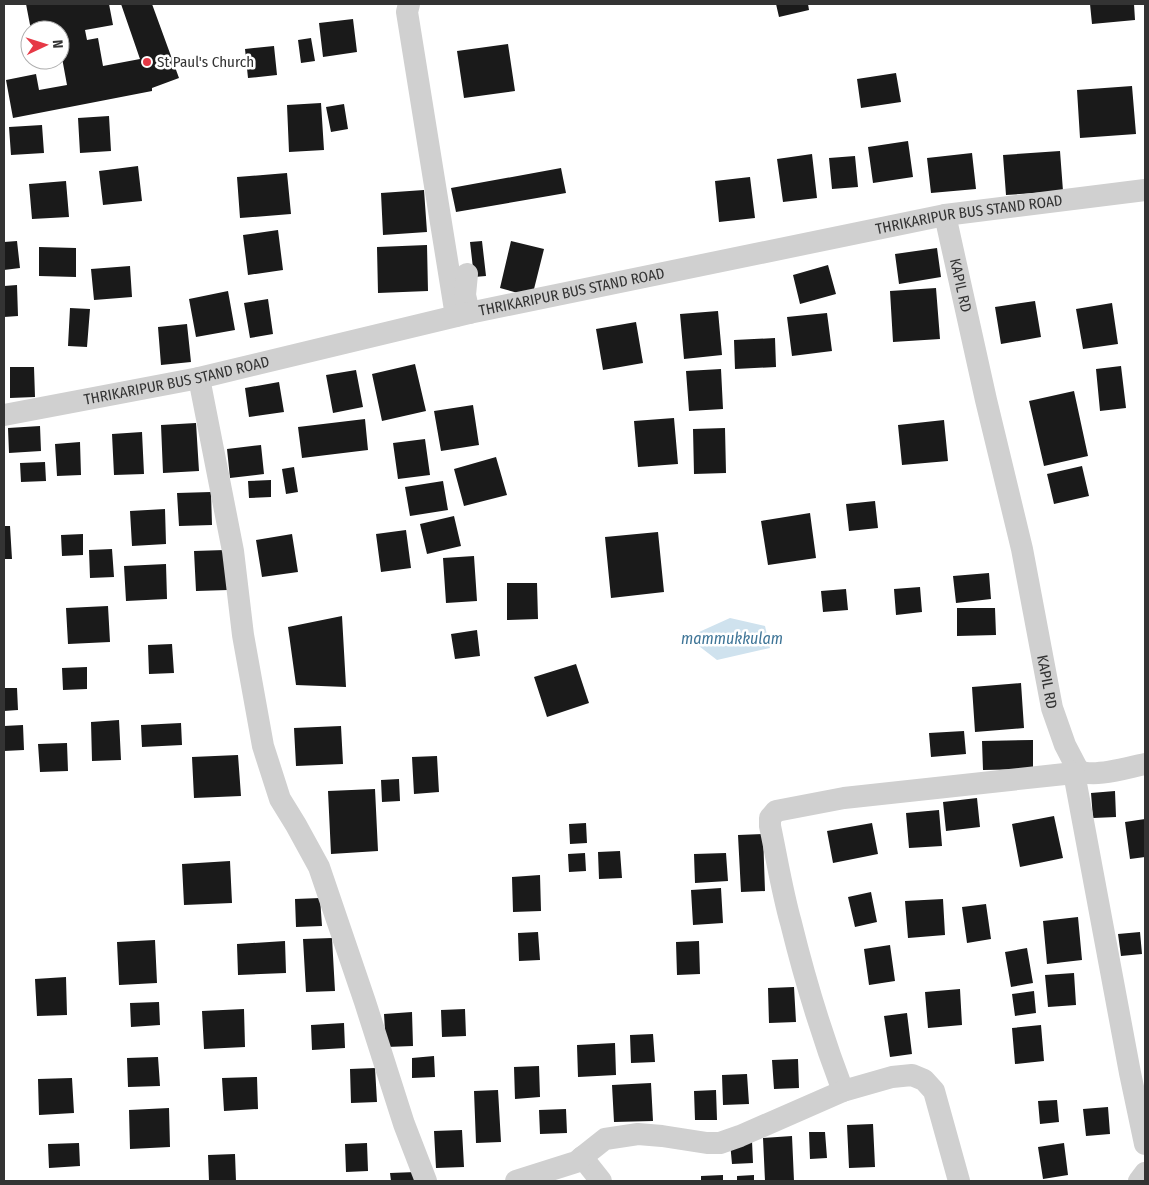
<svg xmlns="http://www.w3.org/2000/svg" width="1149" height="1185" viewBox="0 0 1149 1185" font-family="'Fira Sans Condensed',sans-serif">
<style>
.water{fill:#cfe2ee}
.building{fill:#1a1a1a}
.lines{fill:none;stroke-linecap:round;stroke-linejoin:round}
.street{stroke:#d0d0d0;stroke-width:22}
.poi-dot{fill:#e63946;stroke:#fff;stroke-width:2}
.labels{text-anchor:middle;stroke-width:5;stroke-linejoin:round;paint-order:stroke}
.poi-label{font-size:15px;fill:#333;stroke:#fff;text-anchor:start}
.street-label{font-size:15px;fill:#333;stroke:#fff}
.water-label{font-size:16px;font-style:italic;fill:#3f7597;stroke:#fff}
</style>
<rect width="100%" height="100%" fill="#fff"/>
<path class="water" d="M730,618L765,626L770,648L717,660L695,643L699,632Z"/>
<path class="building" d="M26,4H109L113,25L85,30L87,40L98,38L103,66L140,59L121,4H152L179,78L152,88V91L13,118L6,80L36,74L39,90L67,85L60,47V30H31Z
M776,4H808L809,10L779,17Z
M1090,4H1134L1135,20L1092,24Z
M353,19L357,52L323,57L319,23Z
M311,38L315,61L301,63L298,40Z
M508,44L515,91L464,98L457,51Z
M274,46L277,75L248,78L245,49Z
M896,73L901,102L861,108L857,79Z
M1132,86L1136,134L1080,138L1077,90Z
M321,103L324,150L289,152L287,105Z
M344,104L348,129L331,132L326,107Z
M109,116L111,151L80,153L78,118Z
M42,125L44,153L11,155L9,127Z
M908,141L913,177L873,183L868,147Z
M1060,151L1063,191L1006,195L1003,155Z
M972,153L976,189L931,193L927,158Z
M812,154L817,198L783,202L777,159Z
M855,156L858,187L832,189L829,158Z
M138,166L142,201L103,205L99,171Z
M561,168L566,193L456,212L451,188Z
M287,173L291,214L240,218L237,177Z
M750,177L755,218L719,222L715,181Z
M66,181L69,217L32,219L29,184Z
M424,190L427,232L383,235L381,193Z
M278,230L283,270L248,275L243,235Z
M17,241L20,268L4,270V242Z
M482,241L486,276L474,277L470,242Z
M511,241L544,249L532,297L500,288Z
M427,245L428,291L378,293L377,247Z
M39,247L76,248V277L39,276Z
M937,248L941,277L899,284L895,254Z
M828,265L836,294L800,304L793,275Z
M130,266L132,297L94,300L91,269Z
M17,285L18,316L4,317V286Z
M936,288L940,339L893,342L890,291Z
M228,291L235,330L196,337L189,299Z
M268,299L273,334L250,338L244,303Z
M1035,301L1041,337L1001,344L995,307Z
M1112,303L1118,344L1083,349L1076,309Z
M70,308L90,309L87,347L68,346Z
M718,311L722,355L684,359L680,314Z
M827,313L832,351L792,356L787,317Z
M636,322L643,363L603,370L596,329Z
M187,324L191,362L161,365L158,327Z
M775,338L776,367L735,369L734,340Z
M415,364L426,411L382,421L372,374Z
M1121,366L1126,408L1100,411L1096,369Z
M10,367H34L35,397L10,398Z
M721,369L723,409L689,411L686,371Z
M356,370L363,407L333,413L326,375Z
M279,382L284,412L249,417L245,388Z
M1074,391L1088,456L1044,466L1029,401Z
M473,405L479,445L441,451L434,411Z
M674,418L678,464L638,467L634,421Z
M365,419L368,450L302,458L298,427Z
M944,420L948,461L902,465L898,425Z
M196,423L199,471L163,473L161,425Z
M40,426L41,451L9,453L8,428Z
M725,428L726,473L694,474L693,429Z
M142,432L144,474L114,475L112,434Z
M425,439L430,475L398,479L393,443Z
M80,442L81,475L57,476L55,444Z
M261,445L264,474L230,478L227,449Z
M496,457L507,495L464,506L454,469Z
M45,462L46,481L21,482L20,463Z
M1082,466L1089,496L1054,504L1047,474Z
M294,467L298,492L286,494L282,469Z
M271,480V497L249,498L248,481Z
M443,481L448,510L410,516L405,487Z
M211,492L212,525L179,526L177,493Z
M875,501L878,528L849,531L846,504Z
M165,509L166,544L132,546L130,511Z
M810,513L816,558L768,565L761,521Z
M454,516L461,546L427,554L420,524Z
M4,526H10L12,559H4Z
M406,530L411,568L381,572L376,534Z
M658,532L664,592L611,598L605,537Z
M83,534V555L62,556L61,535Z
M292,534L298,572L262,577L256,540Z
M112,549L114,577L90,578L89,550Z
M225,550L228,590L196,591L194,551Z
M474,556L477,601L446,603L443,558Z
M166,564L167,599L126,601L124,566Z
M989,573L991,599L956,603L953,576Z
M507,583H537L538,619L507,620Z
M920,587L922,612L896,615L894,589Z
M846,589L848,610L823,612L821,591Z
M108,606L110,642L68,644L66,608Z
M957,608H995L996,635L957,636Z
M342,616L346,687L296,685L288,627Z
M477,630L480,656L455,659L451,634Z
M172,644L174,673L149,674L148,645Z
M576,664L589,703L547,717L534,677Z
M87,667V689L63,690L62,668Z
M1021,683L1024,728L975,732L972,687Z
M4,688H17L18,710L4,711Z
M119,720L121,760L92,761L91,722Z
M181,723L182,745L142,747L141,725Z
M23,725L24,750L4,751V726Z
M341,726L343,764L296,766L294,728Z
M964,731L966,754L931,757L929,733Z
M1033,740V769L983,770L982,741Z
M67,743L68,771L40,772L38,744Z
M238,755L241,796L194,798L192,757Z
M437,756L439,792L414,794L412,757Z
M399,779L400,801L382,802L381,780Z
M375,789L378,851L331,854L328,791Z
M1115,791L1116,817L1093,818L1091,793Z
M977,798L980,827L946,831L943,802Z
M939,810L942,846L909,848L906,813Z
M1054,816L1063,858L1020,867L1012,824Z
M1145,819V857L1130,859L1125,822Z
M586,823L587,843L570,844L569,824Z
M872,823L878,854L833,863L827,831Z
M763,834L765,891L741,892L738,835Z
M620,851L622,878L599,879L598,852Z
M585,853L586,871L569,872L568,854Z
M726,853L728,881L695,883L694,854Z
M230,861L232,903L184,905L182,864Z
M540,875L541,911L513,912L512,877Z
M721,888L723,923L693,925L691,890Z
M871,892L877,922L855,927L848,897Z
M320,898L322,926L296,927L295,899Z
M943,899L945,935L908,938L905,901Z
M986,904L991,939L967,943L962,907Z
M1078,917L1082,960L1047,964L1043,921Z
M538,932L540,960L519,961L518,933Z
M1140,932L1142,954L1121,956L1118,934Z
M332,938L335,991L306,992L303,939Z
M155,940L157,983L119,985L117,942Z
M285,941L286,973L238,975L237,944Z
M699,941L700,974L677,975L676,942Z
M890,945L895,981L869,985L864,949Z
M1027,948L1033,983L1011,987L1005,952Z
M1074,973L1076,1005L1048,1007L1045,975Z
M66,977L67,1015L37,1016L35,979Z
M794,987L796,1022L769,1023L768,988Z
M960,989L962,1025L928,1028L925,992Z
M1034,991L1036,1013L1015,1016L1012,994Z
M159,1002L160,1025L131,1027L130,1003Z
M244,1009L245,1047L204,1049L202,1011Z
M465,1009L466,1036L442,1037L441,1010Z
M412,1012L413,1046L386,1047L384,1014Z
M907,1013L912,1054L890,1057L884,1016Z
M344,1023L345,1048L312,1050L311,1025Z
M1041,1025L1044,1061L1015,1064L1012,1028Z
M653,1034L655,1062L631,1063L630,1035Z
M615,1043L616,1075L578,1077L577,1045Z
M434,1056L435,1077L412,1078V1058Z
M158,1057L160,1086L128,1087L127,1058Z
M798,1059L799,1088L774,1089L772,1060Z
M539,1066L540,1097L515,1099L514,1067Z
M375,1068L377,1102L351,1103L350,1069Z
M747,1074L749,1104L723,1105L722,1075Z
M257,1077L258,1109L224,1111L222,1078Z
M72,1078L74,1113L39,1115L38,1079Z
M651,1083L653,1121L614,1122L612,1085Z
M498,1090L501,1142L476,1143L474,1091Z
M716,1090L717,1120H695L694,1091Z
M1057,1100L1059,1122L1040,1124L1038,1101Z
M1108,1107L1110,1134L1086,1136L1083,1109Z
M169,1108L170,1147L130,1149L129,1110Z
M566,1109L567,1133L540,1134L539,1110Z
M873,1124L875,1167L849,1168L847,1125Z
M462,1130L464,1167L436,1168L434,1131Z
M809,1132H825L827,1158L810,1159Z
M792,1136L794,1181H765L763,1138Z
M752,1141L753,1163L732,1164L730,1142Z
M79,1143L80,1166L49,1168L48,1144Z
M367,1143L368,1171L346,1172L345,1144Z
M1064,1143L1068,1175L1043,1179L1038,1147Z
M235,1154L236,1181H209L208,1155Z
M416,1172L417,1181H391L390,1173Z
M723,1175V1181H701V1176Z
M754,1175V1181H737V1176Z"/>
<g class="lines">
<g class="street">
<path d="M409,4L407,12L456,316"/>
<path id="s1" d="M945,215L986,400L1022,549L1052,708L1065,745L1078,770L1074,773L1130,1073L1145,1144"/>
<path d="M467,274L465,295L469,313"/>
<path d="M199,378L233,551L243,635L263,746L280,799L296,825L319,867L365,1002L404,1124L426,1181"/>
<path id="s2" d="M4,415L199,378L469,313L945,215L1145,190"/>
<path d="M1078,770C1092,779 1129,767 1145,764"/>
<path d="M843,1091C822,1036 805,980 791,923C782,891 777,859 770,826V818L776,811L844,798L1074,773"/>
<path d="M582,1157L601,1181"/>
<path d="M516,1181L576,1162L605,1139L638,1134L662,1136L707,1143H720L740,1136L843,1091L892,1077L912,1075L924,1080L934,1091L959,1181"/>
<path d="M1139,1181L1145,1173"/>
</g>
</g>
<circle class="poi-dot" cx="147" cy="62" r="5"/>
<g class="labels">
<g class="poi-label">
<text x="157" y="67">St Paul's Church</text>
</g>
<g class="street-label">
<text dy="5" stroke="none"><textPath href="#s2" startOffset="986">THRIKARIPUR BUS STAND ROAD</textPath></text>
<text dy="5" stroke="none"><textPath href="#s1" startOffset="72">KAPIL RD</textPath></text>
<text dy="5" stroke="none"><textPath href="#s2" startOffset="581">THRIKARIPUR BUS STAND ROAD</textPath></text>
<text dy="5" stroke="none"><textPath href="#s2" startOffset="176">THRIKARIPUR BUS STAND ROAD</textPath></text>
<text dy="5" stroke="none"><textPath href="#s1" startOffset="478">KAPIL RD</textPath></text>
</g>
<g class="water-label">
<text x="732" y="644">mammukkulam</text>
</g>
</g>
<rect width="1149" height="1185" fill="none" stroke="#333333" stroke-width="10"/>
<g transform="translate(45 45) rotate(86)"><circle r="24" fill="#ffffff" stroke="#adadad"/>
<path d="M0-4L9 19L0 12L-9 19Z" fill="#e63946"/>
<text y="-8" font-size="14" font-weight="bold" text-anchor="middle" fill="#333333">N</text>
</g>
</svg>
